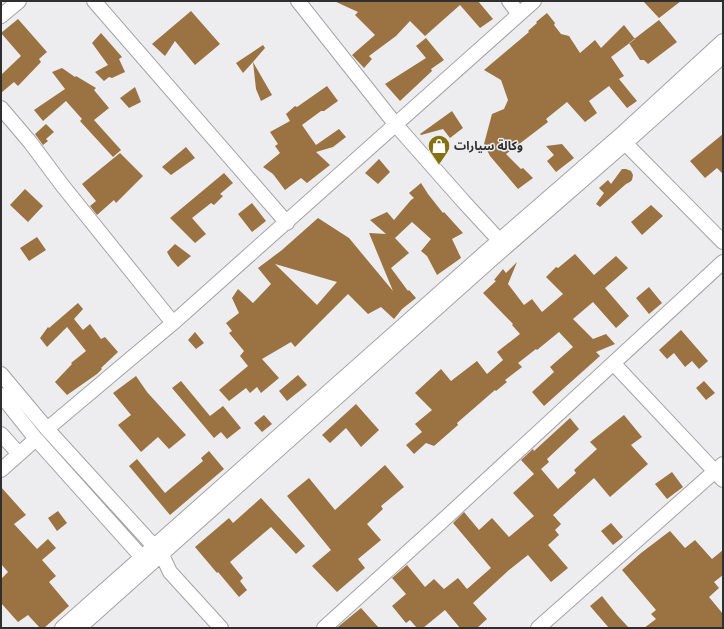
<svg xmlns="http://www.w3.org/2000/svg" width="724" height="629" viewBox="0 0 724 629" font-family="Lora,'Noto Sans Arabic',serif">
<style>
.building{fill:#9b7242;fill-rule:evenodd}
.lines{fill:none;stroke-linecap:round;stroke-linejoin:round}
.street-casing{stroke:#a3a3a5;stroke-width:16}
.street{stroke:#fff;stroke-width:14}
.labels{text-anchor:middle;stroke-width:3;stroke-linejoin:round;paint-order:stroke}
.poi-label{font-size:12px;font-weight:bold;fill:#2e2f2f;stroke:#ededef;text-anchor:start}
</style>
<rect width="100%" height="100%" fill="#ededef"/>
<path class="building" d="M334,1H478L493,19L480,28L460,5L425,36L410,21L396,36L369,56L372,59L364,68L352,55L375,35L355,15L358,12Z
M643,1H681L659,18Z
M191,11L220,44L195,65L175,41L165,56L152,44Z
M547,13L555,23L554,25L561,34L569,36L580,53L595,40L601,48L624,25L635,39L611,57L624,76L619,79L637,101L627,108L609,86L589,101L597,113L585,122L567,102L546,119L548,122L506,154L521,169L523,168L533,178L518,189L490,156L484,144L492,114L504,109L508,100L501,80L484,70L529,32L528,31L537,23L536,22Z
M18,19L47,52L39,59L41,62L18,86L14,82L1,93V75L21,56L1,33Z
M659,20L677,42L648,64L644,60H640L629,43Z
M101,33L122,57L119,59L125,72L112,78L109,77L104,81L95,72L108,65L92,43Z
M426,38L444,60L431,69L432,71L400,101L385,84L426,58L416,46Z
M263,45L265,48L253,62L272,95L261,101L256,89L253,62L243,73L236,63Z
M62,68L75,77L76,76L96,88L94,90L109,108L94,120L121,150L113,157L80,121L82,119L66,101L43,121L34,110L65,89L52,72Z
M327,86L338,101L324,111H321L302,125L316,145L339,129L346,137L333,147L316,152L330,165L307,183L301,178L285,190L273,174L263,167L280,153L275,146L278,144L270,132L290,121L286,114L295,106L297,107Z
M135,87L141,102L129,108L120,98Z
M452,111L463,128L450,138L443,129L421,135L420,134Z
M46,124L54,132L46,139L48,141L43,145L35,134Z
M723,134V174L717,168L705,178L690,161Z
M562,144L574,158L556,172L547,161L554,155L546,146Z
M186,147L195,158L171,175L162,167Z
M120,153L143,176L116,203L114,200L97,215L90,206L96,201L82,184Z
M379,159L390,172L378,184L365,173Z
M622,169H626L631,171L633,175L632,180L630,182L626,184L600,207L596,204L604,193L599,188L608,180L611,184Z
M224,173L233,183L220,194L223,196L214,205L211,203L192,218L206,234L195,243L170,218Z
M421,183L428,194L443,213L444,212L463,233L452,239L461,258L437,275L427,256L421,251L431,239L412,222L395,238L409,253L391,268L408,291L409,290L416,298L402,309L394,319L381,307L368,314L348,294L295,347L291,342L262,359L279,378L261,393L257,387L250,393L246,388L229,401L219,390L248,366L240,356L244,351L229,333L232,331L226,323L239,313L232,298L238,289L253,303L271,284L258,268L282,250L318,218L349,238L393,291L369,233L386,234L370,220L387,212L394,220L411,200L414,198L409,193ZM275,264L337,282L317,305Z
M25,189L43,206L28,222L10,205Z
M252,203L266,221L252,232L238,214Z
M651,205L663,216L642,235L631,222Z
M37,237L46,250L29,261L20,248Z
M175,244L191,256L178,267L171,259L167,252Z
M575,254L594,275L616,256L628,268L605,288L629,316L616,328L593,302L573,319L593,339L606,334L615,344L596,352L600,356L544,406L532,392L554,372L550,367L573,347L559,332L537,350L536,349L518,363L522,367L505,380L507,382L496,391L495,390L457,423L458,425L434,446L426,443L414,454L406,445L422,432L415,424L432,410L415,393L441,369L451,381L477,361L487,374L503,360L497,352L520,334L512,325L513,324L483,293L496,281L494,280L503,269L506,273L517,262L508,284L524,305L532,299L542,312L563,294L546,277L556,267L558,268Z
M649,287L662,303L649,314L636,298Z
M78,303L83,309L74,319L83,330L90,324L101,339L105,337L118,352L101,368L102,369L97,374L67,395L55,382L72,364L71,363L86,351L67,327L47,347L40,338L48,327L49,328Z
M681,330L708,361L699,369L692,361L685,367L674,353L667,359L659,350Z
M195,332L204,343L196,349L188,340Z
M298,375L307,385L287,401L279,391Z
M136,376L147,392L186,435L169,449L158,437L141,452L118,425L131,415L113,393Z
M181,381L210,416L223,406L241,428L227,439L221,432L214,438L172,388Z
M704,381L715,393L706,400L696,388Z
M356,404L379,430L361,447L346,428L330,443L322,435Z
M264,415L272,424L262,432L254,423Z
M624,415L642,437L631,445L648,464L610,497L594,478L553,515L561,524L555,530L559,535L548,545L568,568L551,582L528,555L509,570L473,603L487,619L477,628H460L445,610L423,628H417L410,620L406,623L392,606L406,594L392,578L407,565L425,587L434,579L444,589L458,578L467,589L491,568L453,523L464,512L479,530L492,518L509,537L534,516L513,493L534,474L521,460L533,449L534,451L570,418L579,429L547,459L549,462L541,469L558,489L576,473L574,470L597,449L590,442Z
M209,451L224,469L170,515L129,466L137,459L165,493L203,461L201,458Z
M385,465L404,487L381,506L383,509L367,524L381,540L358,559L365,568L337,592L312,566L331,550L287,496L309,478L335,510Z
M672,472L683,487L667,499L655,484Z
M1,487L26,515L14,524L37,549L48,539L56,548L42,560L56,576L49,582L69,606L44,628H40L28,615L18,622L1,603V579L8,572L1,564Z
M261,498L305,546L296,554L271,527L230,562L243,578L240,581L247,590L239,597L218,572L217,573L195,547L229,518L233,523Z
M58,511L67,523L57,531L48,518Z
M611,523L623,537L613,545L601,531Z
M670,531L685,548L695,540L712,559L723,550V575L714,582L719,588L709,597L723,614V628H644L656,619L651,614L656,610L622,570L641,553Z
M602,596L617,615L629,628H609L590,606Z
M361,608L379,628H337L339,626Z"/>
<g class="lines">
<g class="street-casing">
<path id="street" d="M94,1L287,223
M298,1L396,125L463,201L499,240
M509,1L519,14
M1,16L19,1
M1,108L30,142L62,185L173,323
M625,143L723,242
M614,364L723,480
M1,374L47,429L162,555L170,572L221,628
M1,395L36,439L148,564
M47,429L173,323L534,1
M1,434L19,454
M1,470L36,439
M62,628L487,251L624,132L723,41
M79,628L492,259L630,139L723,56
M324,628L440,523L723,262
M538,628L723,464"/>
</g>
<use href="#street" class="street"/>
</g>
<defs>
<g id="shop-pin" transform="scale(1.15)"><path d="M0 17L-7.5 6A9.5 9.5 0 1 1 7.5 6Z" fill="#867111" stroke="#ededef"/><path d="M-5-2.5h2.3a2.7 3.5 0 0 1 5.4 0H5L5.5 6h-11ZM-1.5-2.5h3a1.5 2.3 0 0 0-3 0Z" fill="#fff"/></g>
</defs>
<g fill-rule="evenodd">
<use href="#shop-pin" x="439" y="146"/>
</g>
<g class="labels">
<g class="poi-label">
<text x="454" y="150">وكالة سيارات</text>
</g>
</g>
<rect width="724" height="629" fill="none" stroke="#2e2f2f" stroke-width="4"/>
</svg>
